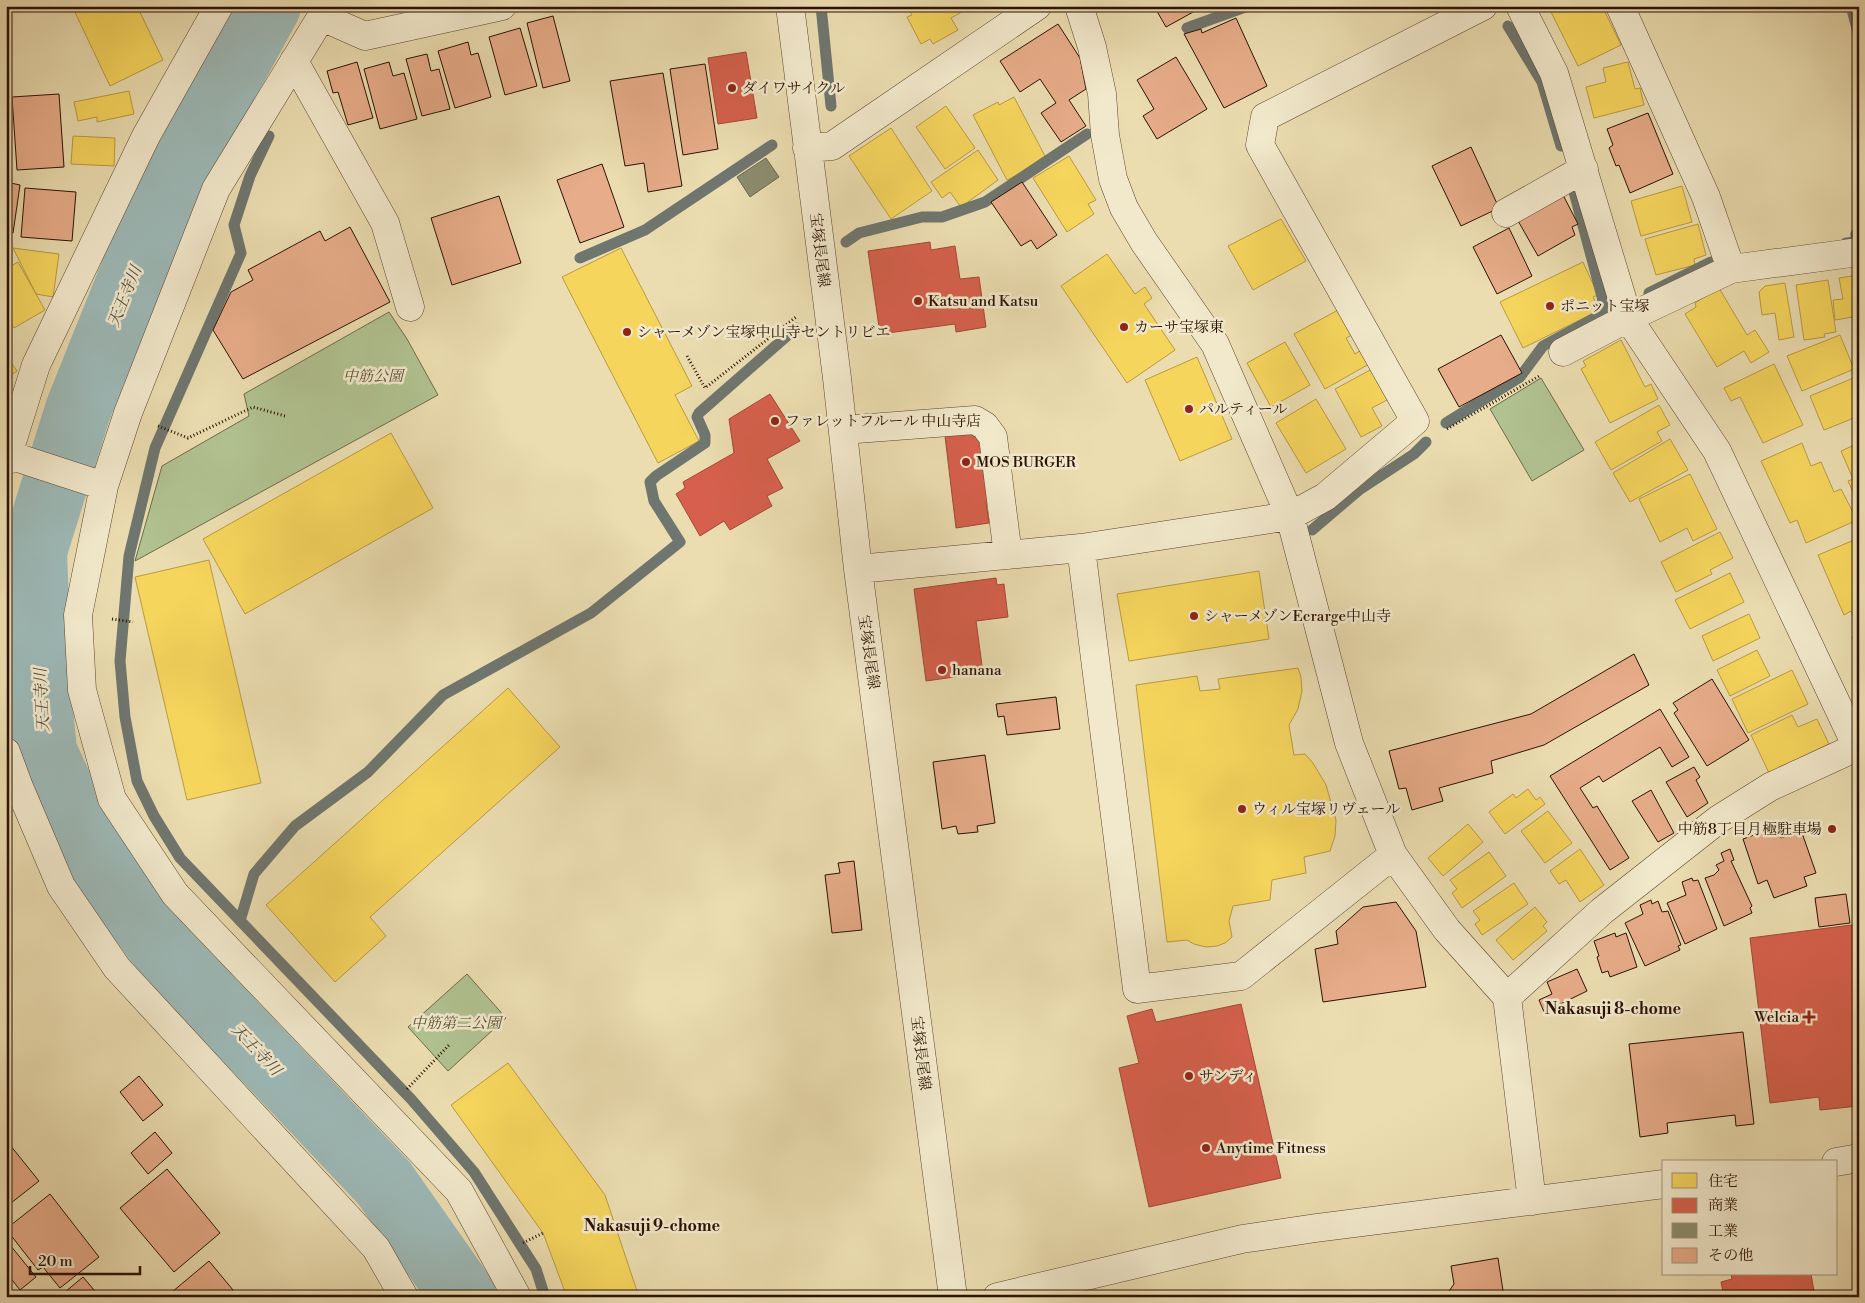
<svg xmlns="http://www.w3.org/2000/svg" width="1865" height="1303" viewBox="0 0 1865 1303" font-family="'Libre Bodoni','Noto Serif JP',serif">
<style>
.green{fill:#b1c291;stroke:#6e6a4a}
.homes{fill:#f6d55c;stroke:#b99a41}
.shops{fill:#d6604d;stroke:#a34836}
.industry{fill:#8c8c6e;stroke:#6f674e}
.lines{fill:none;stroke-linecap:round;stroke-linejoin:round}
.stream{stroke:#6f766f;stroke-width:11}
.river{stroke:#9db9b7;stroke-width:66}
.building{fill:#e7ac89;stroke:#2b1102}
.minor-casing{stroke:#5b442e;stroke-width:29}
.path{stroke:#2b1102;stroke-width:3;stroke-dasharray:1 2.5;stroke-linecap:butt}
.minor{stroke:#f2e9cc;stroke-width:28}
.poi-dot{fill:#8f2418;stroke:#f2e9cc;stroke-width:2}
.labels{text-anchor:middle;stroke-width:5;stroke-linejoin:round;paint-order:stroke}
.poi-label{font-size:15px;fill:#2b1102;stroke:#f2e9cc;text-anchor:start}
.street-label{font-size:15px;fill:#2b1102;stroke:#f2e9cc}
.park-label{font-size:15px;font-style:italic;fill:#5a4f34;stroke:#f2e9cc}
.water-label{font-size:16px;font-style:italic;fill:#534c41;stroke:#f2e9cc}
.neighbourhood-label{font-size:16px;font-weight:bold;fill:#2b1102;stroke:#f2e9cc}
</style>
<rect width="100%" height="100%" fill="#ebddb0"/>
<filter id="stains"><feTurbulence type="fractalNoise" baseFrequency=".004" numOctaves="4"/><feColorMatrix values="0 0 0 0 .2 0 0 0 0 .09 0 0 0 0 .02 0 0 0 .5 -.17"/></filter>
<radialGradient id="worn" r=".72"><stop offset=".6" stop-color="#630" stop-opacity="0"/><stop offset="1" stop-color="#630" stop-opacity=".3"/></radialGradient>
<path class="green" d="M389,312L407,339L438,395L135,561L162,466L249,416L244,394Z
M1541,378L1584,450L1532,481L1490,409Z
M467,974L506,1018L448,1071L408,1027Z"/>
<path class="homes" d="M72,6H137L163,60L110,86Z
M907,6H966L967,9L951,18L958,30L933,44L930,39L921,44L907,17L912,15Z
M1548,6H1602L1621,45L1578,66Z
M1628,62L1635,89L1640,88L1644,105L1594,118L1586,87L1606,82L1603,68Z
M129,91L134,114L97,122V117L78,121L74,102Z
M1014,97L1047,160L1007,180L973,115L998,102L999,105Z
M946,106L975,148L945,169L916,127Z
M891,128L932,191L891,219L849,156Z
M73,136L115,138L114,166L71,164Z
M978,150L998,180L961,207L950,192L942,198L931,182Z
M1069,156L1096,200L1088,204L1094,214L1067,232L1033,178Z
M1682,186L1692,222L1641,236L1631,201Z
M1281,219L1306,261L1253,290L1228,246Z
M1698,224L1706,255L1694,259L1695,265L1656,275L1645,239Z
M13,248L59,254L53,297L36,294Z
M621,248L692,386L675,395L699,441L658,463L562,277Z
M1107,254L1135,294L1145,287L1152,298L1144,304L1175,350L1127,383L1061,286Z
M18,262L45,310L14,328L10,320L6,322V269Z
M1583,262L1598,295L1593,297L1600,310L1523,348L1500,302Z
M1859,275V316L1835,320L1833,300L1843,299L1839,278Z
M1828,280L1836,332L1824,334L1825,337L1804,340L1796,285Z
M1785,283L1794,337L1779,340L1775,313L1762,315L1759,292L1765,286Z
M1719,288L1747,335L1755,330L1769,352L1751,363L1744,351L1717,367L1685,314L1696,307L1695,303Z
M1338,310L1352,335L1346,338L1355,354L1361,350L1369,364L1325,389L1294,334Z
M1840,335L1854,369L1802,391L1787,356Z
M1621,340L1645,387L1651,384L1658,399L1610,423L1581,369L1586,366L1583,361Z
M1285,342L1310,385L1271,407L1247,363Z
M6,355L17,371L6,379Z
M1197,357L1232,439L1180,461L1145,380Z
M1774,364L1803,425L1763,443L1740,397L1731,401L1724,388Z
M1372,369L1389,399L1372,408L1382,426L1361,437L1335,389Z
M1856,377L1859,383V416L1824,430L1810,396Z
M1316,399L1346,449L1306,473L1276,423Z
M1659,405L1670,425L1657,432L1662,441L1611,470L1595,442Z
M391,433L433,508L245,614L203,539Z
M1670,439L1688,470L1630,502L1613,473Z
M1802,443L1811,466L1821,462L1834,492L1841,489L1857,520L1806,543L1797,520L1790,523L1761,461Z
M1859,443V505L1848,481L1853,479L1841,451Z
M1690,474L1717,529L1693,541L1687,528L1660,542L1639,499Z
M1720,532L1733,558L1710,570L1712,574L1676,592L1661,562Z
M1859,538V621L1856,622L1851,611L1844,615L1818,555Z
M209,560L261,783L187,800L135,577Z
M1259,571L1269,639L1129,661L1117,594Z
M1730,573L1744,602L1690,629L1675,600Z
M1749,614L1760,638L1713,661L1702,636Z
M1859,634V652L1852,637Z
M1757,650L1770,676L1730,696L1717,670Z
M1298,668L1301,677L1302,691L1298,709L1289,725L1294,755L1305,754L1313,763L1326,785L1336,820L1335,836L1330,851L1304,857L1306,873L1272,880L1270,900L1233,906L1229,921L1232,937L1225,943L1217,946L1206,947L1194,944L1187,940L1167,942L1136,685L1197,676L1200,691L1220,689L1218,679Z
M1792,670L1808,704L1748,733L1732,699Z
M508,688L560,747L370,917L386,936L335,982L266,905Z
M1792,715L1798,727L1817,719L1829,744L1769,773L1751,735Z
M1528,789L1536,800L1540,797L1545,804L1505,834L1489,812L1513,794L1516,798Z
M1548,811L1572,843L1545,863L1521,831Z
M1468,824L1483,842L1443,876L1428,858Z
M1580,849L1604,885L1580,902L1566,880L1559,884L1550,871Z
M1489,852L1506,876L1462,908L1452,893L1457,889L1450,880Z
M1514,883L1528,904L1482,935L1475,924L1480,920L1473,911Z
M1535,907L1547,922L1543,926L1547,931L1513,960L1496,940Z
M508,1063L605,1195L639,1297H567L543,1233L451,1105Z"/>
<path class="shops" d="M746,52L757,118L718,124L708,58Z
M930,242L931,250L955,246L960,279L979,277L986,327L956,332L955,324L880,334L868,251Z
M770,394L800,441L767,459L783,488L767,496L772,506L730,530L724,521L700,536L676,494L685,488L683,482L734,453L729,419Z
M969,432L981,442L995,502L986,503L989,523L956,528L945,436Z
M996,578L997,585L1004,584L1008,617L976,621L983,673L926,681L914,589Z
M1859,924V1106L1820,1110L1819,1097L1770,1103L1750,938Z
M1241,1004L1281,1178L1149,1207L1119,1068L1139,1063L1127,1016L1152,1009L1156,1022Z
M1731,1274H1811L1815,1297H1724L1721,1282L1732,1279Z"/>
<path class="industry" d="M766,158L779,177L750,197L737,177Z"/>
<g class="lines">
<path class="stream" d="M821,6L831,106
M1851,6L1859,36
M1508,26L1542,82L1561,146
M1187,28L1248,6
M269,136L250,176L234,225L241,253L155,448L129,556L120,661L125,717L137,781L154,816L180,858L411,1099L474,1172L536,1269L545,1297
M846,242L859,233L922,217H942L985,202L1087,134
M1846,243L1856,242V234L1859,233
M580,258L645,230L772,145
M1649,293L1711,262
M1446,423L1520,377L1543,346L1604,313V304L1573,188
M1312,530L1359,490L1414,454L1426,442
M28,755L44,752
M240,921L254,874L295,826L368,772L443,695L591,613L680,542L654,501L650,482L656,476L705,443V435L697,417L699,413L796,328"/>
<path class="river" d="M268,6L162,200L78,410L34,551L40,708L44,752L88,846L164,951L384,1183L464,1297"/>
</g>
<path class="building" d="M1154,6H1204L1166,27Z
M553,16L570,81L543,88L527,23Z
M1236,18L1267,86L1224,108L1184,34L1201,29L1202,33Z
M1058,24L1080,58L1086,89L1069,100L1086,126L1061,142L1041,113L1056,103L1040,79L1020,92L1000,61Z
M520,28L537,86L505,95L489,37Z
M468,42L471,55L478,53L491,97L455,108L438,51Z
M427,54L431,71L439,69L450,109L422,116L406,59Z
M1176,57L1207,109L1157,139L1143,116L1154,109L1137,80Z
M357,62L373,118L348,125L338,92L333,93L327,71Z
M389,62L393,76L404,73L417,119L380,129L364,69Z
M705,64L718,149L683,155L670,69Z
M663,73L682,186L648,192L644,163L625,166L610,81Z
M59,94L64,167L17,170L12,97Z
M1648,113L1673,174L1630,193L1619,165L1616,166L1609,148L1613,145L1607,129Z
M1471,147L1499,208L1461,226L1432,166Z
M602,164L624,227L580,243L557,180Z
M6,182L20,185L13,233L6,232Z
M1022,182L1057,235L1037,249L1031,240L1021,246L991,202Z
M25,188L76,192L72,241L21,237Z
M1563,195L1578,224L1572,227L1575,235L1538,256L1517,219Z
M499,196L521,263L452,285L431,218Z
M350,227L390,302L243,379L213,330L231,292L253,280L248,270L320,231L325,241Z
M1509,228L1532,276L1497,294L1473,247Z
M1501,335L1522,373L1459,407L1438,369Z
M1634,654L1649,685L1544,745L1491,761L1493,773L1439,788L1443,801L1412,810L1406,788L1399,789L1389,751L1531,714Z
M1712,679L1749,740L1707,766L1674,713L1678,710L1673,703Z
M1056,697L1060,729L1007,735L1004,716L998,717L996,704Z
M1660,709L1689,757L1672,767L1660,747L1603,782L1599,776L1580,788L1593,808L1597,806L1629,858L1610,870L1550,776Z
M985,755L995,823L977,826L978,832L958,834L956,826L942,829L933,762Z
M1694,767L1700,777L1696,780L1708,803L1687,817L1666,782Z
M1651,790L1674,833L1658,842L1632,801Z
M1801,830L1816,873L1804,877L1807,886L1774,898L1767,880L1758,884L1743,839L1765,831L1767,836L1779,832L1781,838Z
M1730,849L1734,860L1731,861L1752,906L1750,908L1752,913L1724,926L1705,878L1714,875L1719,870L1716,865L1724,861L1721,853Z
M854,861L862,930L832,933L825,875L840,873L838,863Z
M1692,878L1693,881L1698,880L1717,929L1685,944L1667,903L1686,895L1682,882Z
M1846,894L1850,923L1819,927L1815,898Z
M1651,900L1652,904L1658,901L1662,912L1668,911L1681,945L1678,946L1680,950L1645,966L1625,923L1643,914L1640,905Z
M1396,902L1416,931L1426,987L1323,1002L1315,949L1338,944L1336,931L1363,907Z
M1615,933L1616,937L1626,933L1637,967L1610,977L1608,971L1602,973L1597,957L1599,956L1594,941Z
M1577,969L1587,991L1544,1012L1539,1000L1552,994L1547,982Z
M1743,1032L1754,1124L1736,1126L1735,1115L1667,1123L1668,1133L1640,1137L1629,1044Z
M139,1076L163,1105L143,1121L120,1092Z
M155,1132L172,1153L148,1174L131,1153Z
M6,1140L39,1181L6,1207Z
M167,1169L220,1233L174,1272L120,1208Z
M50,1194L99,1257L60,1288L43,1267L38,1270L6,1229Z
M6,1240L36,1277L20,1290L9,1276L6,1278Z
M1498,1258L1504,1297H1445L1454,1284L1451,1266Z
M209,1261L233,1290L225,1297H166Z
M83,1277L100,1297H59Z"/>
<g class="lines">
<g class="minor-casing">
<path id="minor" d="M328,6L216,189L128,413L104,486L78,615L82,690L112,799L175,894L459,1191L517,1297
M790,6L837,378L858,569L953,1297
M1079,6L1092,47L1102,94L1105,135L1113,179L1124,208L1144,242L1215,344L1290,516L1349,743L1393,855
M1483,6L1265,117L1260,145L1415,421L1325,497L1290,516L1081,548L1137,989L1241,976L1393,855L1447,930L1507,997L1532,1201
M1520,6L1554,73L1628,318L1731,269L1859,252
M1620,6L1706,197L1731,269
M322,17L365,36L502,6
M294,61L385,223L410,307
M807,148L832,146L1037,6
M1506,213L1584,169
M1563,352L1628,318L1717,451L1857,747
M843,430L975,420L985,426L993,437L1008,555
M6,454L104,486
M6,461L36,365L146,136L219,6
M858,569L1081,548
M6,752L19,787L61,886L117,968L376,1248L404,1297
M1507,997L1602,911L1719,819L1770,787L1859,746
M1836,1162L1859,1158
M997,1297L1242,1239L1316,1228L1664,1184"/>
</g>
<path class="path" d="M687,356L705,388L796,317
M158,426L188,438L253,407L285,416
M1447,429L1541,375
M112,619L133,622
M407,1089L450,1044
M523,1243L543,1233
M1168,1295V1297"/>
<use href="#minor" class="minor"/>
</g>
<g class="poi-dot">
<circle cx="732" cy="88" r="5"/>
<circle cx="918" cy="301" r="5"/>
<circle cx="1550" cy="306" r="5"/>
<circle cx="1124" cy="327" r="5"/>
<circle cx="627" cy="332" r="5"/>
<circle cx="1189" cy="409" r="5"/>
<circle cx="775" cy="421" r="5"/>
<circle cx="966" cy="462" r="5"/>
<circle cx="1194" cy="616" r="5"/>
<circle cx="942" cy="670" r="5"/>
<circle cx="1242" cy="809" r="5"/>
<circle cx="1832" cy="829" r="5"/>
<path d="M1806.5 1009.5h5v5h5v5h-5v5h-5v-5h-5v-5h5z"/>
<circle cx="1189" cy="1076" r="5"/>
<circle cx="1206" cy="1148" r="5"/>
</g>
<g class="labels">
<g class="poi-label">
<text x="742" y="93">ダイワサイクル</text>
<text x="928" y="306">Katsu and Katsu</text>
<text x="1560" y="311">ポニット宝塚</text>
<text x="1134" y="332">カーサ宝塚東</text>
<text x="637" y="337">シャーメゾン宝塚中山寺セントリビエ</text>
<text x="1199" y="414">パルティール</text>
<text x="785" y="426">ファレットフルール 中山寺店</text>
<text x="976" y="467">MOS BURGER</text>
<text x="1204" y="621">シャーメゾンEcrarge中山寺</text>
<text x="952" y="675">hanana</text>
<text x="1252" y="814">ウィル宝塚リヴェール</text>
<text x="1822" y="834" text-anchor="end">中筋8丁目月極駐車場</text>
<text x="1799" y="1022" text-anchor="end">Welcia</text>
<text x="1199" y="1081">サンディ</text>
<text x="1216" y="1153">Anytime Fitness</text>
</g>
<g class="street-label">
<text transform="translate(820 250) rotate(83)" y="5">宝塚長尾線</text>
<text transform="translate(869 652) rotate(82)" y="5">宝塚長尾線</text>
<text transform="translate(921 1053) rotate(83)" y="5">宝塚長尾線</text>
</g>
<g class="park-label">
<text x="373" y="381">中筋公園</text>
<text x="456" y="1028">中筋第二公園</text>
</g>
<g class="water-label">
<text transform="translate(124 296) rotate(-68)" y="6">天王寺川</text>
<text transform="translate(41 700) rotate(-93)" y="6">天王寺川</text>
<text transform="translate(257 1049) rotate(47)" y="6">天王寺川</text>
</g>
<g class="neighbourhood-label">
<text x="1613" y="1014">Nakasuji 8-chome</text>
<text x="652" y="1231">Nakasuji 9-chome</text>
</g>
</g>
<rect width="1865" height="1303" fill="none" stroke="#ebddb0" stroke-width="25"/>
<rect x="8" y="8" width="1850" height="1288" fill="none" stroke="#2b1102" stroke-width="2.5"/>
<rect x="12" y="12" width="1840" height="1278" fill="none" stroke="#2b1102"/>
<rect x="1662" y="1160" width="175" height="115" fill="#f2e9cc" stroke="#a2937b"/>
<rect x="1672" y="1173" width="25" height="15" fill="#f6d55c" stroke="#a2937b"/>
<text x="1708" y="1186" font-size="15" fill="#2b1102">住宅</text>
<rect x="1672" y="1198" width="25" height="15" fill="#d6604d" stroke="#a2937b"/>
<text x="1708" y="1210" font-size="15" fill="#2b1102">商業</text>
<rect x="1672" y="1223" width="25" height="15" fill="#8c8c6e" stroke="#a2937b"/>
<text x="1708" y="1236" font-size="15" fill="#2b1102">工業</text>
<rect x="1672" y="1248" width="25" height="15" fill="#e7ac89" stroke="#a2937b"/>
<text x="1708" y="1260" font-size="15" fill="#2b1102">その他</text>
<path d="M30 1266v8h110v-8" fill="none" stroke="#2b1102" stroke-width="2.5"/>
<text x="38" y="1266" font-size="15" fill="#2b1102" stroke="#f2e9cc" stroke-width="4" paint-order="stroke">20 m</text>
<rect width="100%" height="100%" filter="url(#stains)"/>
<rect width="100%" height="100%" fill="url(#worn)"/>
</svg>
